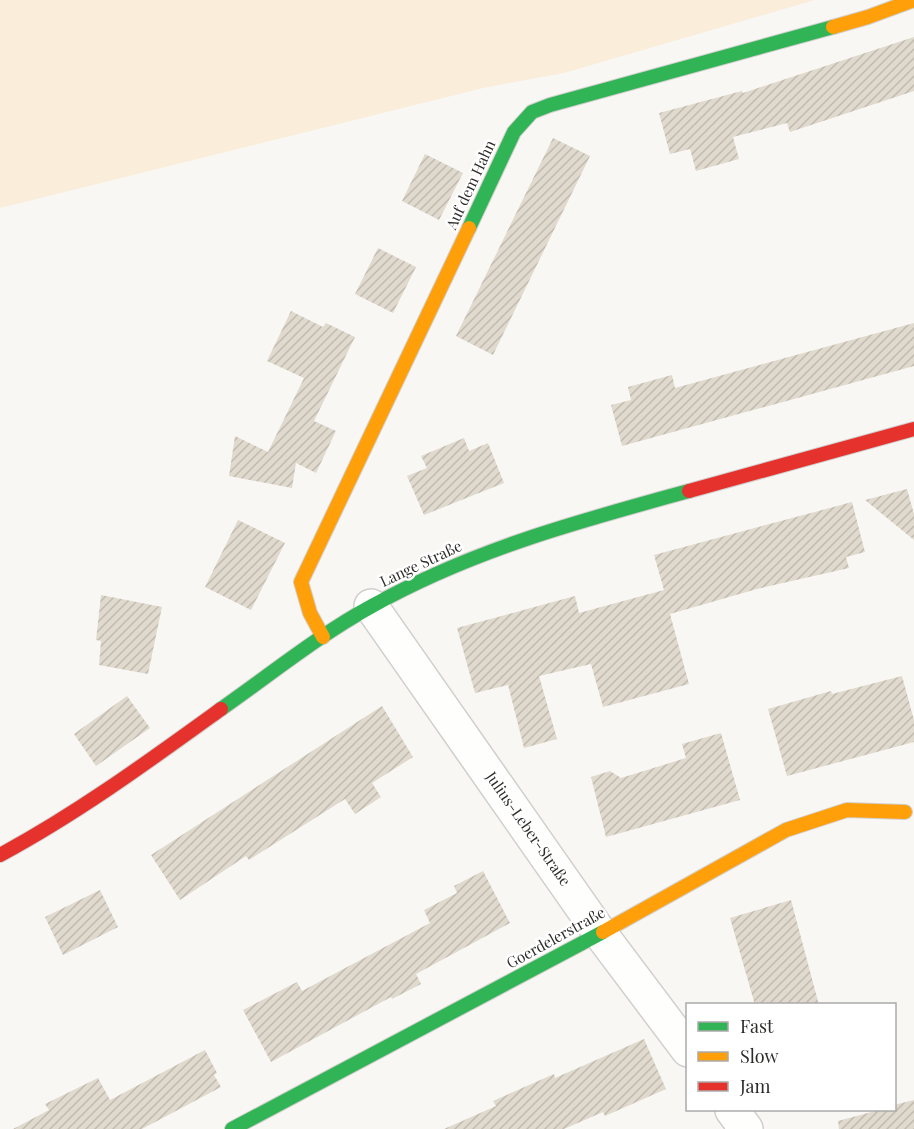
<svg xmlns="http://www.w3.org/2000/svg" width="914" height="1129" viewBox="0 0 914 1129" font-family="'Playfair Display',serif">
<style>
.green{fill:#faedd9}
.building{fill:url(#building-hatch)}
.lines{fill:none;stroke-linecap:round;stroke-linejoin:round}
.street-casing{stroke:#d1cfcd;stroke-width:36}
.fast-casing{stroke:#d1cfcd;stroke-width:16}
.slow-casing{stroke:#d1cfcd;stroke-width:16}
.jam-casing{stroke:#d1cfcd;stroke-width:16}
.street{stroke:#fefefd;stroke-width:33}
.fast{stroke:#30b455;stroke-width:14}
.slow{stroke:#ff9f0a;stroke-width:14}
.jam{stroke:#e5322d;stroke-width:14}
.labels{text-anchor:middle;stroke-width:5;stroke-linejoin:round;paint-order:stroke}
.street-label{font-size:15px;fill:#2d2c2b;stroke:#fff}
</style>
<defs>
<pattern id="building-hatch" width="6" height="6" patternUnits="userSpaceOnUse" patternTransform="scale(1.5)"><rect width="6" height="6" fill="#e0d9cd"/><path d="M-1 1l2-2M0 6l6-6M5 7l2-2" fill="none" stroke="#c0bab0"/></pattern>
</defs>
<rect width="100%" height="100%" fill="#f9f7f4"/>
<path class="green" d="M0,0H815L564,73L483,88L0,208Z"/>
<path class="building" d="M914,37V91L790,132L787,123L733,137L739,159L696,171L690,149L670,154L659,113L742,91L743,93Z
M553,138L590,156L493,355L456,336Z
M425,154L463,173L439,220L402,201Z
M378,248L416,267L393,313L355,294Z
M291,311L323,327L326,323L355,337L314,421L336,431L316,473L296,463L292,488L229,476L235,436L268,452L304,378L267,361Z
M914,323V366L622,446L611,405L631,400L628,387L672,375L675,388Z
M464,438L469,451L488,443L504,483L424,515L407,476L427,468L421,456Z
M907,489L914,514V540L865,500Z
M852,502L865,552L846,557L849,568L757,589L670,614L689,684L603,707L591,664L539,676L557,739L524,748L508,685L475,693L457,628L575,596L579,613L664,590L654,555Z
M238,520L285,543L251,610L205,587Z
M101,595L162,607L148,674L99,665L101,641L96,640Z
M902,676L914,720V742L787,776L768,709L831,691L832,694Z
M127,696L150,728L96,766L74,734Z
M382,706L413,757L372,783L381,797L355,814L345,799L249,860L246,856L180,900L151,855Z
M721,733L740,800L606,837L591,777L610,771L621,778L686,758L682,744Z
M483,871L510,923L416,974L421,984L392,999L391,997L271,1062L243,1010L297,982L302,991L430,923L424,910L457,893L454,886Z
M100,890L118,927L63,955L45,917Z
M791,900L819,1005H755L730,918Z
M644,1039L666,1089L605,1116L603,1112L564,1129H444L496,1106L493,1101L554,1074L555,1078Z
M205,1050L217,1073L214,1075L221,1087L142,1129H13L49,1110L45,1104L98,1078L110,1100Z
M914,1100V1129H839L838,1121L879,1110H894V1105Z"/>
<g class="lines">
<g class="street-casing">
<path id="street" d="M371,606L600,933L688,1050
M732,1110L746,1129"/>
</g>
<g class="fast-casing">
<path id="fast" d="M469,228L514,132L532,112L550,105L833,27
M221,709C271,674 319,635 372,606C472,550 579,521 689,491
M232,1129L603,932"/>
</g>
<g class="slow-casing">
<path id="slow" d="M833,27L868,17L914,0
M323,637L310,613L301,582L469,228
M603,932L786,830L847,810L905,812"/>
</g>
<g class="jam-casing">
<path id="jam" d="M689,491L914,429
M0,855C78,813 149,761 221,709"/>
</g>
<use href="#street" class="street"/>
<use href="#fast" class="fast"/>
<use href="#slow" class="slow"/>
<use href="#jam" class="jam"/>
</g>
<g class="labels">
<g class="street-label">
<text transform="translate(471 185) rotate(-65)" y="5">Auf dem Hahn</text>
<text transform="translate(421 564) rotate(-25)" y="5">Lange Straße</text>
<text transform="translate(528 829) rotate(55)" y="5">Julius-Leber-Straße</text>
<text transform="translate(556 938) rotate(-29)" y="5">Goerdelerstraße</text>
</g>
</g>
<rect x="686" y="1003" width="210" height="108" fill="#ffffff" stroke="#ababaa" stroke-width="1.5"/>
<rect x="698" y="1022" width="30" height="9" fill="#30b455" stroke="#ababaa" stroke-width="1.5"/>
<text x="740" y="1033" font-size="18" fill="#2d2c2b">Fast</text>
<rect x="698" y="1052" width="30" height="9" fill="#ff9f0a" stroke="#ababaa" stroke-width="1.5"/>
<text x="740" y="1063" font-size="18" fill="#2d2c2b">Slow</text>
<rect x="698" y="1082" width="30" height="9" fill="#e5322d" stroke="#ababaa" stroke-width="1.5"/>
<text x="740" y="1093" font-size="18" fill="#2d2c2b">Jam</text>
</svg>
